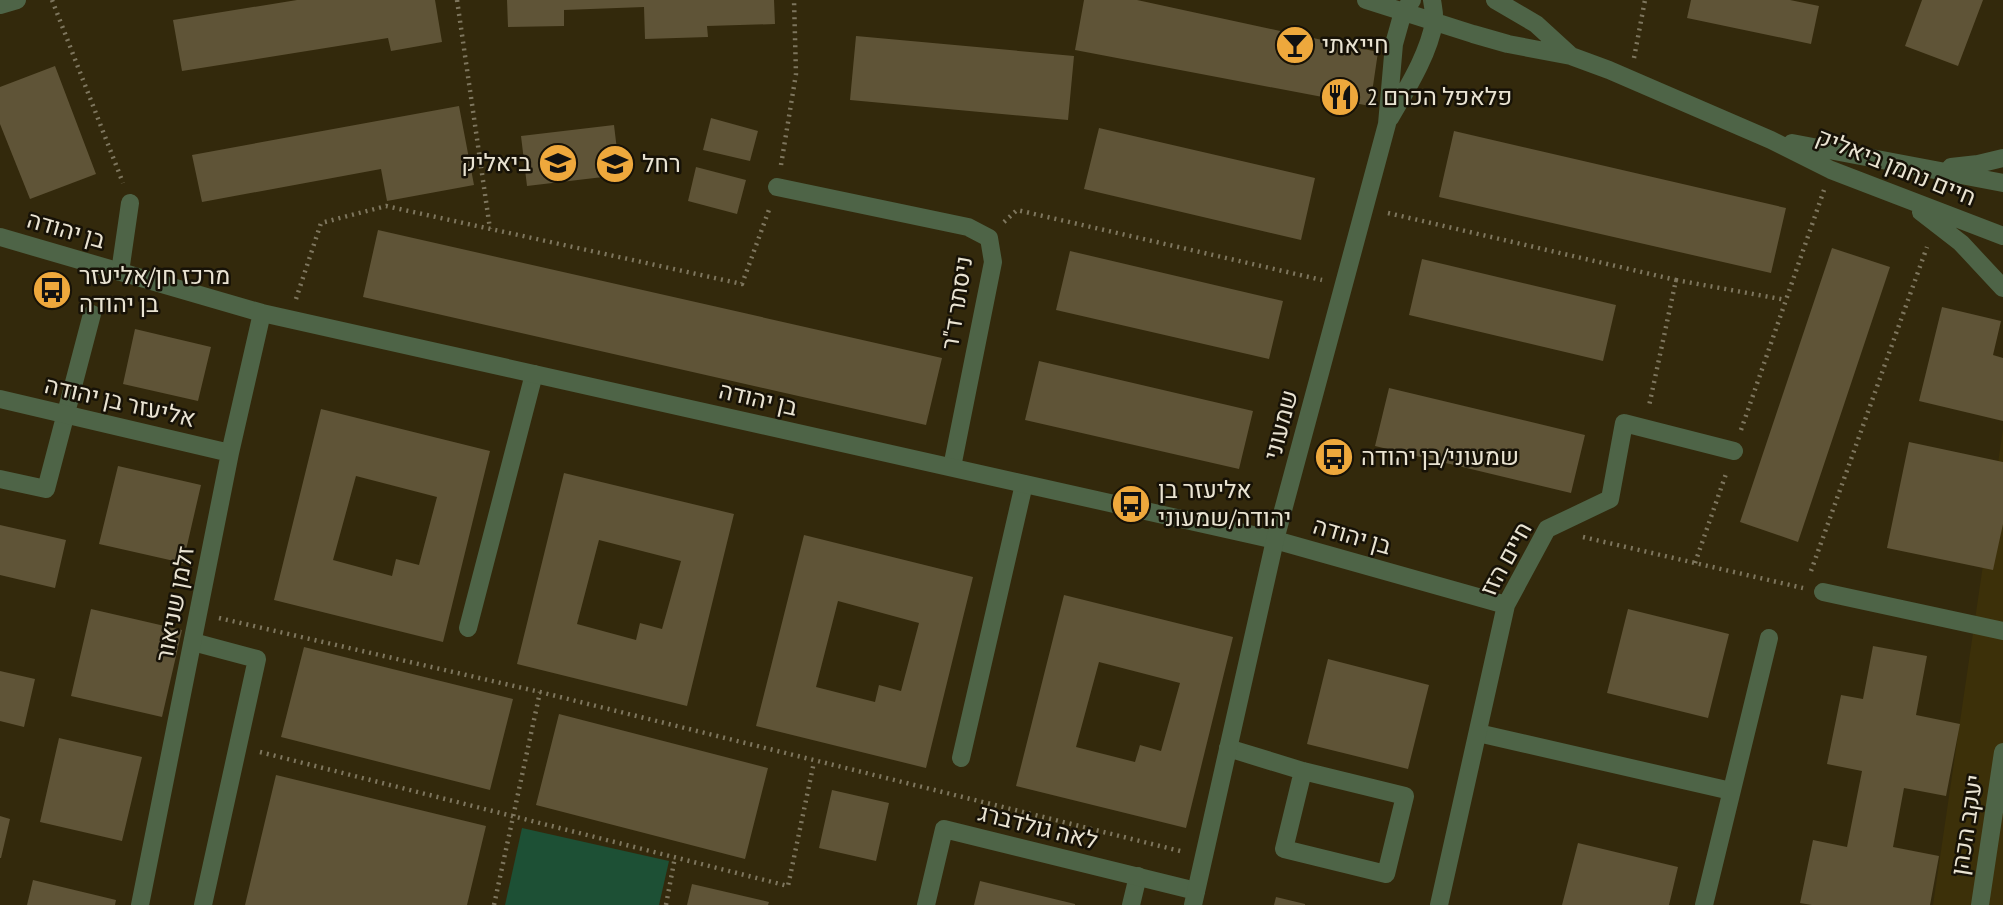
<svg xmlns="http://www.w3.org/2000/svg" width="2003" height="905" viewBox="0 0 2003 905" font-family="'PT Sans Narrow',Heebo,sans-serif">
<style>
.built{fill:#3c3009}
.green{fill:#1d5035}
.building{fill:#5f5437;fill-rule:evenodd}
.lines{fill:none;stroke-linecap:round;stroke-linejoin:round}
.path{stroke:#7e765e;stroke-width:4.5;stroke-dasharray:2 5;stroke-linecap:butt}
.service{stroke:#4e6447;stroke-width:18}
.minor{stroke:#4e6447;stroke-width:18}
.tertiary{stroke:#4e6447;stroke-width:18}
.labels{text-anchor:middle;stroke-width:5;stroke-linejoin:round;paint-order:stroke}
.poi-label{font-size:24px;fill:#e9e3d2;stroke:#171207;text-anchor:start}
.street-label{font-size:24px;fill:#e9e3d2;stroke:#171207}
</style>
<rect width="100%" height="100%" fill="#33290c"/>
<path class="built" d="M2003,429V905H1933Z"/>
<path class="green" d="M522,828L669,861L659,905H505Z"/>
<path class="building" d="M297,0H435L442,42L391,51L388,38L182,71L173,20Z
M507,0H774L775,24L707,26L708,37L645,39L644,7L564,10V26L508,27Z
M1084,0H1137L1378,52L1370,106L1075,50Z
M1691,0H1790L1819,6L1811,44L1687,18Z
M1922,0H1983L1958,66L1905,46Z
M856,36L1074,56L1068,120L850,100Z
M55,66L96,174L30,199L0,124V87Z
M459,106L474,185L387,201L381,169L202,202L192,155Z
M711,118L758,131L750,161L703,150Z
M614,125L620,175L527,186L521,136Z
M1099,128L1315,178L1301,240L1084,189Z
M1454,131L1786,208L1771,273L1439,197Z
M696,167L746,180L737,214L688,201Z
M378,230L942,358L926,425L363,297Z
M1832,248L1890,267L1798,542L1740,522Z
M1070,251L1283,301L1269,359L1056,310Z
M1422,259L1616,305L1603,361L1409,315Z
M1942,307L2001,321L1993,355L2003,358V421L1919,401Z
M135,329L211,347L198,401L123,384Z
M1039,361L1253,411L1239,469L1025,420Z
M1389,388L1585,435L1571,493L1375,446Z
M321,409L490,451L443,642L274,600ZM356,476L437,497L419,565L396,559L392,576L333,560Z
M1909,442L2003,462V524L1993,570L1887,548Z
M118,466L201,485L183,563L99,544Z
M564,473L734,514L687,706L517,664ZM599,540L681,561L662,629L640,623L636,640L577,624Z
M0,525L66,540L55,588L0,575Z
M804,535L973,577L926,768L756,726ZM838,601L919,623L901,691L879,685L875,702L816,687Z
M1064,595L1233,637L1186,828L1016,786ZM1099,662L1180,683L1161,751L1140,745L1135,762L1076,747Z
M91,609L182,630L162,717L71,696Z
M1628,609L1729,634L1708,718L1607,693Z
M1873,646L1927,656L1916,715L1960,724L1946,796L1904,788L1893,847L1939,856L1930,905H1812L1800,903L1813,840L1847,847L1862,771L1827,764L1841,695L1863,699Z
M304,647L513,699L490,790L281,737Z
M1328,659L1429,685L1408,769L1307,744Z
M0,671L35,679L24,727L0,721Z
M559,714L768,768L745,859L536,805Z
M59,738L142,757L122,841L40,822Z
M276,775L486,826L467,905H245Z
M832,790L889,803L876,861L819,848Z
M0,816L10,819L1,858H0Z
M1578,843L1678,867L1669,905H1562Z
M33,880L116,900L115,905H27Z
M980,881L1075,904V905H974Z
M692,884L769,902L768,905H687Z
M1276,897L1305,904V905H1274Z"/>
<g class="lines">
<path class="path" d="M52,0L123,183
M457,0L490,229
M1634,58L1645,0
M781,165L796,74L794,0
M1388,213L1676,280L1649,406
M1004,222L1017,210L1322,280
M1676,280L1786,300
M296,299L321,223L386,206L742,284L770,207
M1741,430L1824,190
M1583,537L1803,588
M1695,563L1727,471
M1811,571L1927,247
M219,618L540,692L1184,852
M260,752L788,886L814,762
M494,905L540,692
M666,905L675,857"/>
<path class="service" d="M777,187L968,227L989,238L993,262L952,467
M120,272L130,203
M0,479L46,489L92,314
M1823,592L2003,631
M468,628L534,374
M193,642L257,659L203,905
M1478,733L1731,791
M1228,748L1303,771L1405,796L1386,874L1284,849L1303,771
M961,758L1024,484
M1131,905L1138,876
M1704,905L1769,638"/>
<path class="minor" d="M0,237L262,313L1275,540L1506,605
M0,399L230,453
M140,905L230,453L262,313
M926,905L944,829L1196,891
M1439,905L1506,605L1547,529L1610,499L1624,423L1734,451
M1980,905L2003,752"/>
<path class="tertiary" d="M1366,0L1473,34L1508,44L1571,56L1609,70L1771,140L1831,170L2003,236
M1495,0L1536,24L1571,56
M0,5L17,0
M1390,118C1406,90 1429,54 1434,22C1435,15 1433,7 1432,0
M1792,143L2003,183
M1951,167L1978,164L2003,158
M1921,212L1961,243L2003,288
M1193,905L1275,540L1387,124L1394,44L1403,12L1412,0"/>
</g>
<defs>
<g id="bar-disc" transform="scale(2.0125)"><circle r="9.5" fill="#eea83c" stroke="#171207"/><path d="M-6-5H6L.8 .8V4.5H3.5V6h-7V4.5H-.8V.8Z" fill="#111"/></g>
<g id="restaurant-disc" transform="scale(2.0125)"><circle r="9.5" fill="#eea83c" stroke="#171207"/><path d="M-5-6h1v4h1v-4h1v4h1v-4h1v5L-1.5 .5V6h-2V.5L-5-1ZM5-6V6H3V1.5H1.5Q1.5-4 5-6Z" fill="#111"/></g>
<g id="school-disc" transform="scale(2.0125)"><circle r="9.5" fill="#eea83c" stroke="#171207"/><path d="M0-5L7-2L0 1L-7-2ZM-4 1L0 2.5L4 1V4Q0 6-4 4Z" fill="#111"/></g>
<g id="bus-disc" transform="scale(2.0125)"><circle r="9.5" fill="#eea83c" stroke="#171207"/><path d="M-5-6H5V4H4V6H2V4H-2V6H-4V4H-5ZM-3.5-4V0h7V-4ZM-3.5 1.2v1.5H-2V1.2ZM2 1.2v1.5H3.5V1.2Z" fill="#111"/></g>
</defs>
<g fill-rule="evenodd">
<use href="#bar-disc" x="1295" y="45"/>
<use href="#restaurant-disc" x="1340" y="97"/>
<use href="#school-disc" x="558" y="163"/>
<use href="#school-disc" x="615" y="164"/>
<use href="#bus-disc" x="52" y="290"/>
<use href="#bus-disc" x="1334" y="457"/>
<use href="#bus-disc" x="1131" y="504"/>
</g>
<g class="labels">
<g class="poi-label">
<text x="1322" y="53">חייאתי</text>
<text x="1367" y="105">פלאפל הכרם 2</text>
<text x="531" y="171" text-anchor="end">ביאליק</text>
<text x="642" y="172">רחל</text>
<text x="79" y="284">מרכז חן/אליעזר<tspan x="79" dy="28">בן יהודה</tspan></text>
<text x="1361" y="465">שמעוני/בן יהודה</text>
<text x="1158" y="498">אליעזר בן<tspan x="1158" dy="28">יהודה/שמעוני</tspan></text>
</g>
<g class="street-label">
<text transform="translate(1896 167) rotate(22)" y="8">חיים נחמן ביאליק</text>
<text transform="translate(66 230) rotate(16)" y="8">בן יהודה</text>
<text transform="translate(957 303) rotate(-81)" y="8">ניסתר ד"ר</text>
<text transform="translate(758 399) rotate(13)" y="8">בן יהודה</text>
<text transform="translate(120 402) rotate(13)" y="8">אליעזר בן יהודה</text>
<text transform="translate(1281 425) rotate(-75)" y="8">שמעוני</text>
<text transform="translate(1352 536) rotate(16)" y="8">בן יהודה</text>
<text transform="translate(1506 559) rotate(-61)" y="8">חיים הזז</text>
<text transform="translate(175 604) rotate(-79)" y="8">זלמן שניאור</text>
<text transform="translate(1967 825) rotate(-81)" y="8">יעקב הכהן</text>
<text transform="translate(1038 827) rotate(14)" y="8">לאה גולדברג</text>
</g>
</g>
</svg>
